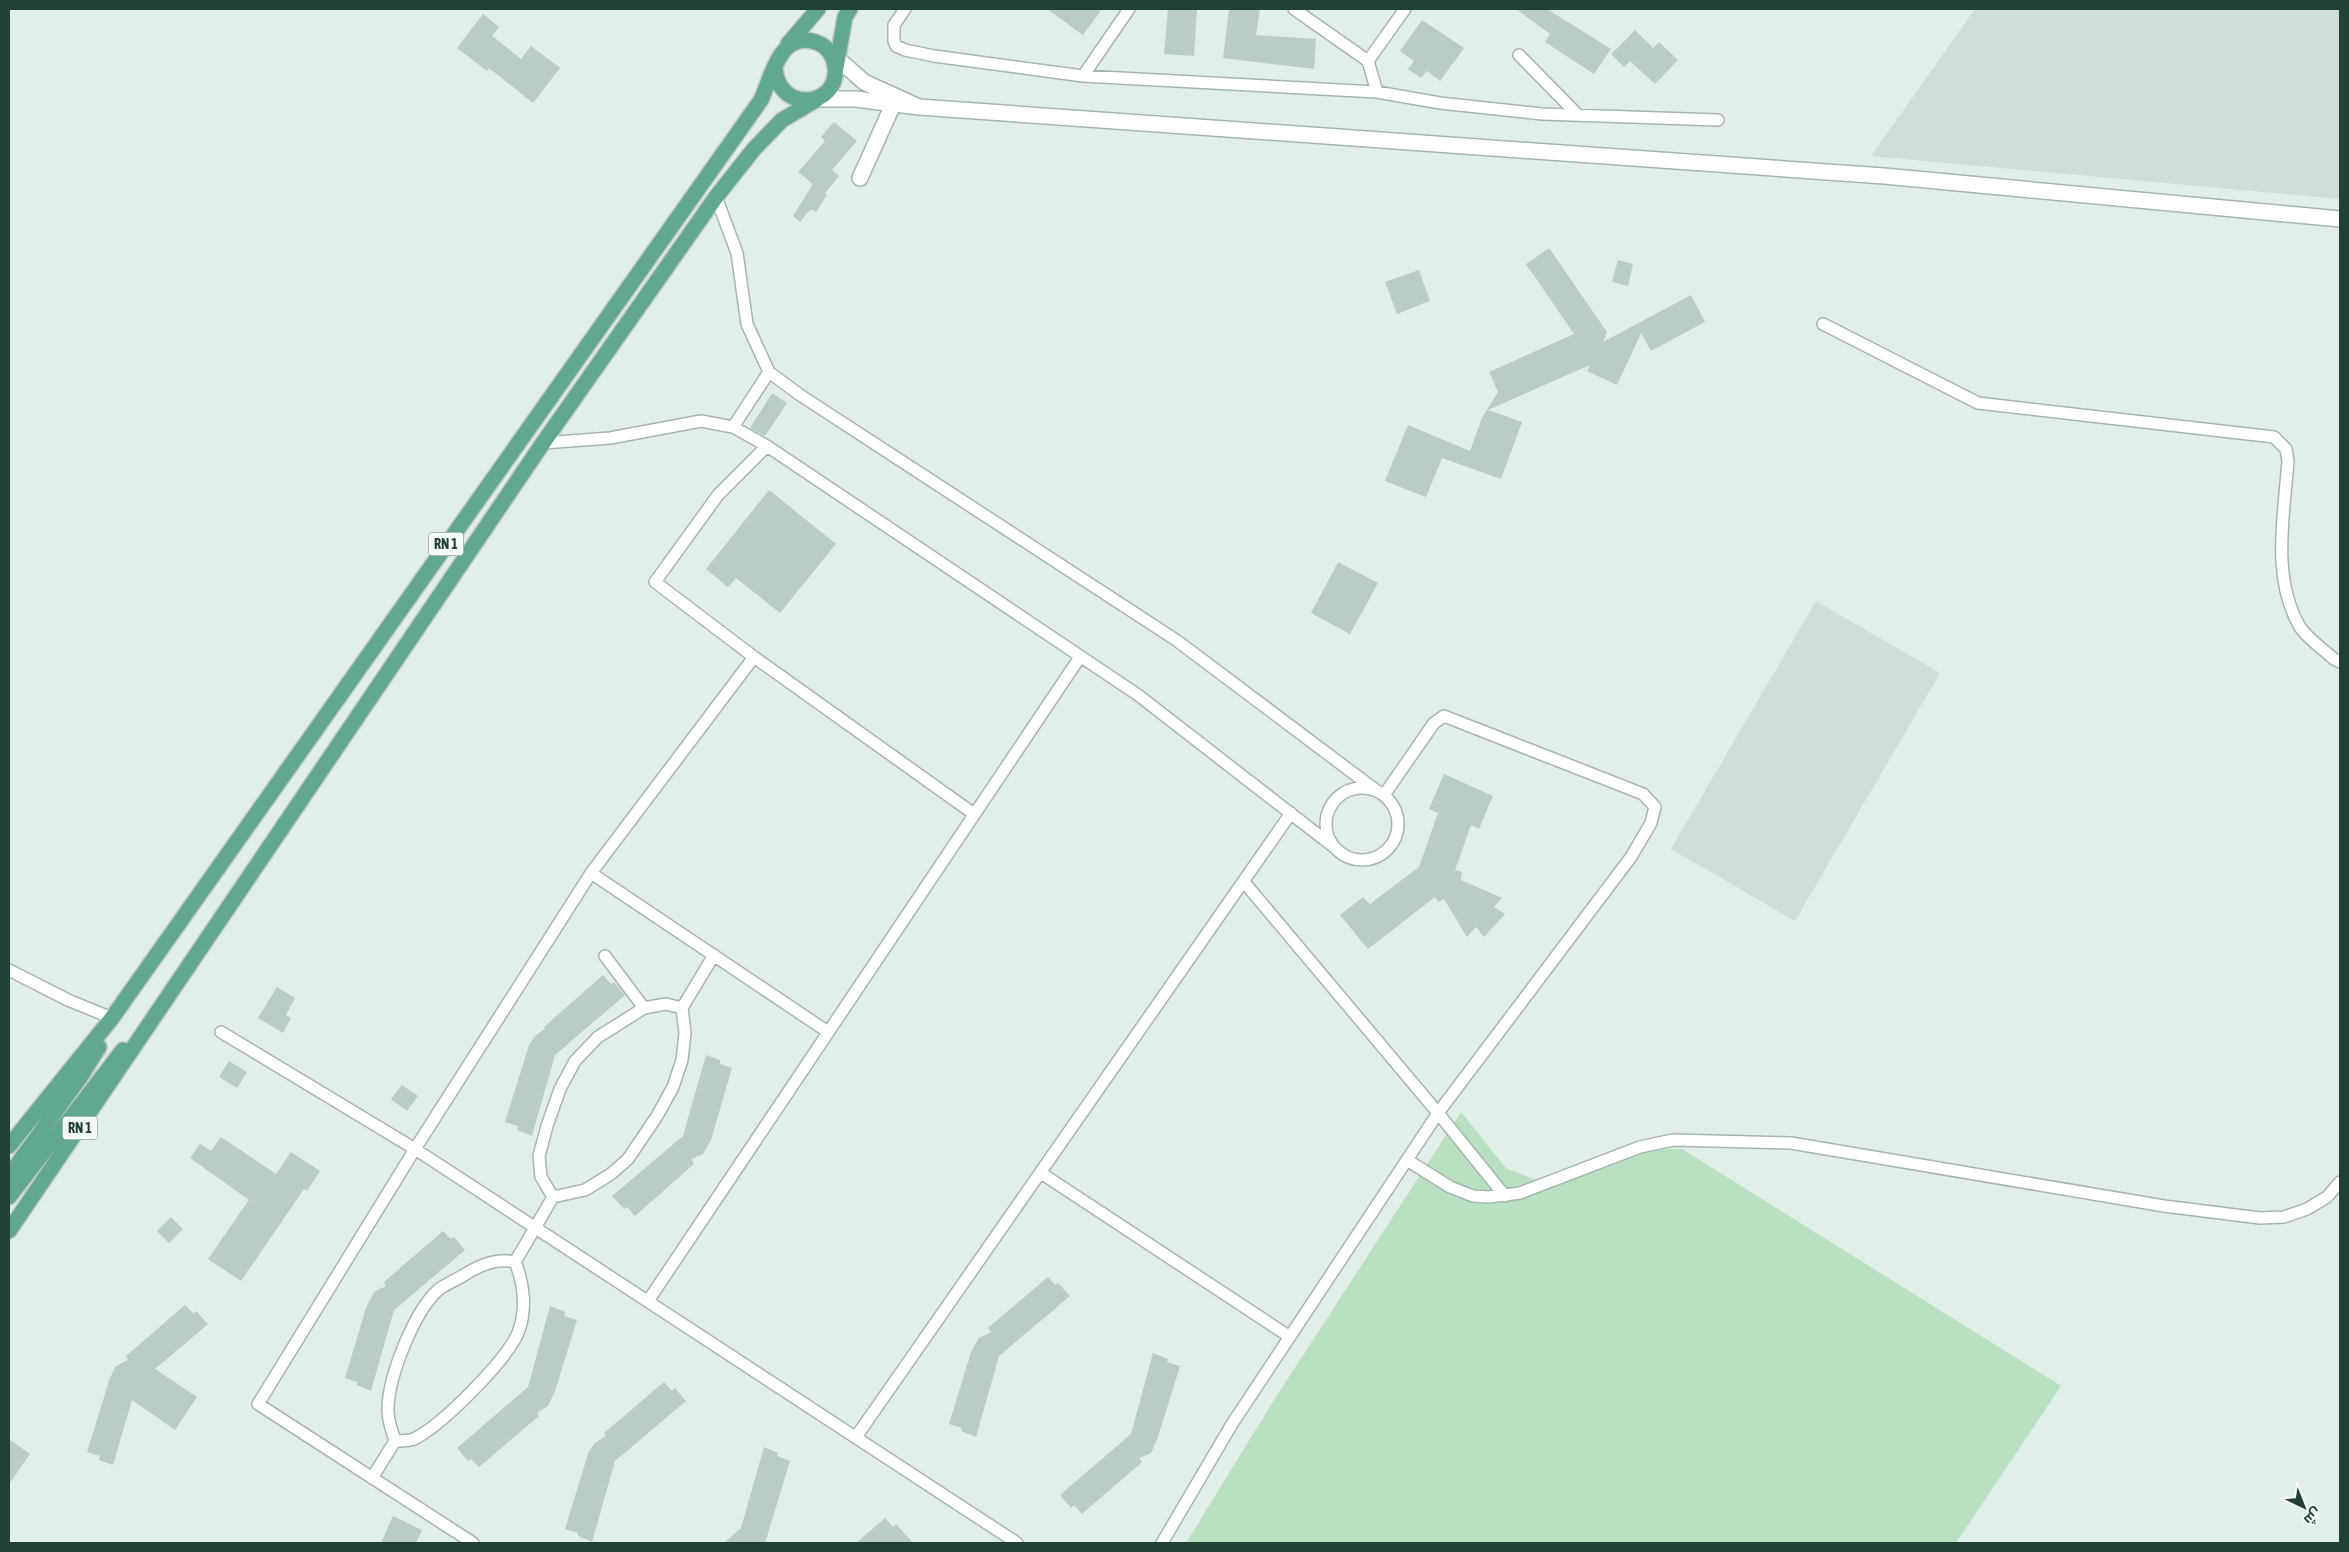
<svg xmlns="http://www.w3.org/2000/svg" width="2349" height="1552" viewBox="0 0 2349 1552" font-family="'Asap Condensed',Cairo,sans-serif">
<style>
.built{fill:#d0ded7}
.grass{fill:#b9e1c1}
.building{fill:#baccc3}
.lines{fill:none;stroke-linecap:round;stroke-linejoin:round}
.lane-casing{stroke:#a4b7af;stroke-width:14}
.street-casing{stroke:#a4b7af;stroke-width:18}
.primary-casing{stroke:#c1cac7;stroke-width:18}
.lane{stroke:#fff;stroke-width:11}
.street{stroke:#fff;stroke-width:15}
.primary{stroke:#62a891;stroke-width:15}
.labels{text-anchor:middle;stroke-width:5;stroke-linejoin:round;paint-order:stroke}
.shield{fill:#f3faf6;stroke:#5f7870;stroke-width:1}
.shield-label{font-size:14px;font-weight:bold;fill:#204136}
</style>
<rect width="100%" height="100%" fill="#e2eee8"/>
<path class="built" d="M1975,9H2340V199L1871,156Z
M1816,601L1940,673L1795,921L1671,849Z"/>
<path class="grass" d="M1461,1112L1506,1168L1546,1184L1652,1148L1682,1149L2061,1386L1956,1543H1186L1274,1400Z"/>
<path class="building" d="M1047,9H1102L1083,35Z
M1168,9H1197L1194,56L1164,54Z
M1229,9H1260L1256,35L1316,39L1314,69L1223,58Z
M1516,9H1547L1611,49L1594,74L1545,42L1550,34Z
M483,14L499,27L492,36L521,59L531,46L560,68L533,103L489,68L487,71L457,48Z
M1422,20L1464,48L1440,81L1427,71L1421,78L1408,69L1414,61L1400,51Z
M1635,30L1653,48L1659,42L1678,60L1655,84L1630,61L1624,67L1611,54Z
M834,122L857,141L832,170L839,176L825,193L827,195L816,212L811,209L800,222L793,216L813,184L798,172L825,141L821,137Z
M1549,248L1607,332L1603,342L1691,295L1705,322L1651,351L1641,333L1617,385L1587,371L1590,365L1488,410L1522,422L1501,479L1442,458L1426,497L1385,481L1408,425L1470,451L1482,418L1498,392L1489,372L1574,334L1526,264Z
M1618,260L1633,264L1628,286L1612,282Z
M1419,270L1430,301L1397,314L1385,282Z
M772,393L787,403L765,436L750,428Z
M769,490L836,544L780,613L736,578L728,587L706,569Z
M1338,562L1378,583L1350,634L1311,613Z
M1444,774L1493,796L1479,829L1471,825L1455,870L1462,872L1461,880L1502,898L1494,907L1505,914L1484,937L1476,927L1467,937L1444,899L1438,902L1435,897L1368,949L1340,915L1363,897L1370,904L1419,867L1438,813L1429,809Z
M603,975L611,984L614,982L625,995L555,1055L532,1136L517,1130L518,1126L505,1122L529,1045L535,1036L545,1029L544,1027Z
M277,987L295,998L286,1015L291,1018L283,1033L258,1018Z
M706,1055L720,1060V1064L732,1068L711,1140L703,1154L691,1159L694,1164L635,1216L627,1207L624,1209L612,1196L683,1136Z
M229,1061L247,1072L237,1088L219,1077Z
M402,1085L418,1096L407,1111L391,1099Z
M221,1137L276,1174L291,1152L320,1171L307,1191L304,1189L241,1281L208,1259L249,1200L190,1158L200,1144L211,1151Z
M171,1217L183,1229L169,1243L157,1231Z
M443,1231L451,1239L454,1237L465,1250L394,1310L371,1391L357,1385V1382L345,1378L366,1308L374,1292L386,1286L384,1282Z
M1048,1277L1055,1285L1058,1283L1070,1296L999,1356L976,1437L961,1431L962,1428L949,1424L971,1352L979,1338L991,1332L988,1328Z
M185,1305L194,1314L196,1311L208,1324L155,1369L197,1397L175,1430L132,1400L113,1465L99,1460L100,1456L87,1452L110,1378L116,1366L128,1360L126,1356Z
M550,1306L565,1312L564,1316L577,1320L555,1391L548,1406L537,1413L539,1416L479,1467L471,1459L468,1461L457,1448L528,1387Z
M1153,1353L1168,1359L1167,1362L1180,1366L1157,1440L1151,1453L1139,1458L1142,1462L1082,1514L1074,1505L1071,1508L1060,1495L1131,1434Z
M664,1382L672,1391L675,1388L686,1401L615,1461L592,1542L578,1536V1533L565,1529L589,1451L595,1443L606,1436L604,1433Z
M9,1439L30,1454L9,1484Z
M764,1447L778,1453L777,1456L790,1461L765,1543H724L741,1528Z
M393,1516L422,1530L416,1543H381Z
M885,1518L893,1527L896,1524L913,1543H856Z"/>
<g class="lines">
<g class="lane-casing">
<path id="lane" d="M905,9L894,25V41L896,46L905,50L934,56L1083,76L1377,92L1440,103L1542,114L1718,120
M1294,9L1368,61L1377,92
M1519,55L1578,115
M1368,61L1405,9
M1083,76L1129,9
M716,197L737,253L747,324L769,372L800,395L1176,640L1377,791
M1823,324L1978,403L2274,437L2286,449L2288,461C2284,515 2271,578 2300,627C2308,639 2324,650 2334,659L2340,662
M733,427L769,372
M543,443L610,438L701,421L733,427L767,446L1138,695L1334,847
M754,657L974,814
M1326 824a36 36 0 1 1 72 0a36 36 0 1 1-72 0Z
M591,873L828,1032
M1244,882L1438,1113L1505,1196
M605,956L644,1008
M9,970L68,1000L112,1018
M682,1008L666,1004L644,1008L598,1037L575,1061L560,1089L547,1126L539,1156L541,1177L553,1197L585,1190L611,1174L628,1159L657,1116L673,1087L682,1060L685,1033L682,1008L714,955
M221,1032L415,1149L1017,1543
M1407,1160L1450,1187L1473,1196L1489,1197L1520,1193L1640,1147L1673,1140L1791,1143L2164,1206L2260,1218L2284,1217L2307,1209L2327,1197L2340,1182
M1041,1173L1290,1337
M515,1262L553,1197
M648,1301L1080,657
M856,1437L1291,813
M372,1478L395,1441C392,1431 387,1418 388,1408C389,1375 414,1312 438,1290C446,1284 456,1280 464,1275C480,1265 496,1258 515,1262C524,1283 527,1310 518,1333C505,1362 442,1425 414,1439C408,1441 401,1441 395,1441
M473,1543L258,1404L415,1149L591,873L754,657L655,582L718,495L767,446
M1162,1543L1232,1424L1438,1113L1631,857L1651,823L1655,807L1643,794L1444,716L1434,723L1384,795"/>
</g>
<g class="street-casing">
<path id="street" d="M813,99H856L919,107L864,82L829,51
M919,107L1884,176L2340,219
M860,178L896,98"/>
</g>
<g class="primary-casing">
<path id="primary" d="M788,44L818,9
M836,68L845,17L850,9
M9,1146L112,1018L761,100C772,76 781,28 818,43C828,47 834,57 835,67C840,107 778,115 775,67
M9,1176L81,1076L99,1047
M9,1197L123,1050
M9,1231L543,443L716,197L754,149L782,120L816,100"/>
</g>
<use href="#lane" class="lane"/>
<use href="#street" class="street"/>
<use href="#primary" class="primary"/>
</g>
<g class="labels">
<g class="shield">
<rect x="428.5" y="532.5" width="35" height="23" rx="4"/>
<rect x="62.5" y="1116.5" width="35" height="23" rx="4"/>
</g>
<g class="shield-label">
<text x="446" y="549">RN 1</text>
<text x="80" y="1133">RN 1</text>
</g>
</g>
<rect width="2349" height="1552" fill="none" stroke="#204136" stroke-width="20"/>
<g transform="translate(2304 1507) rotate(137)" stroke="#f3faf6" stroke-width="4" paint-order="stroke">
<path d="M0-4L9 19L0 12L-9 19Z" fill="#204136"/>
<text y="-8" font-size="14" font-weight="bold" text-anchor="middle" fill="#204136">ش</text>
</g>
</svg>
